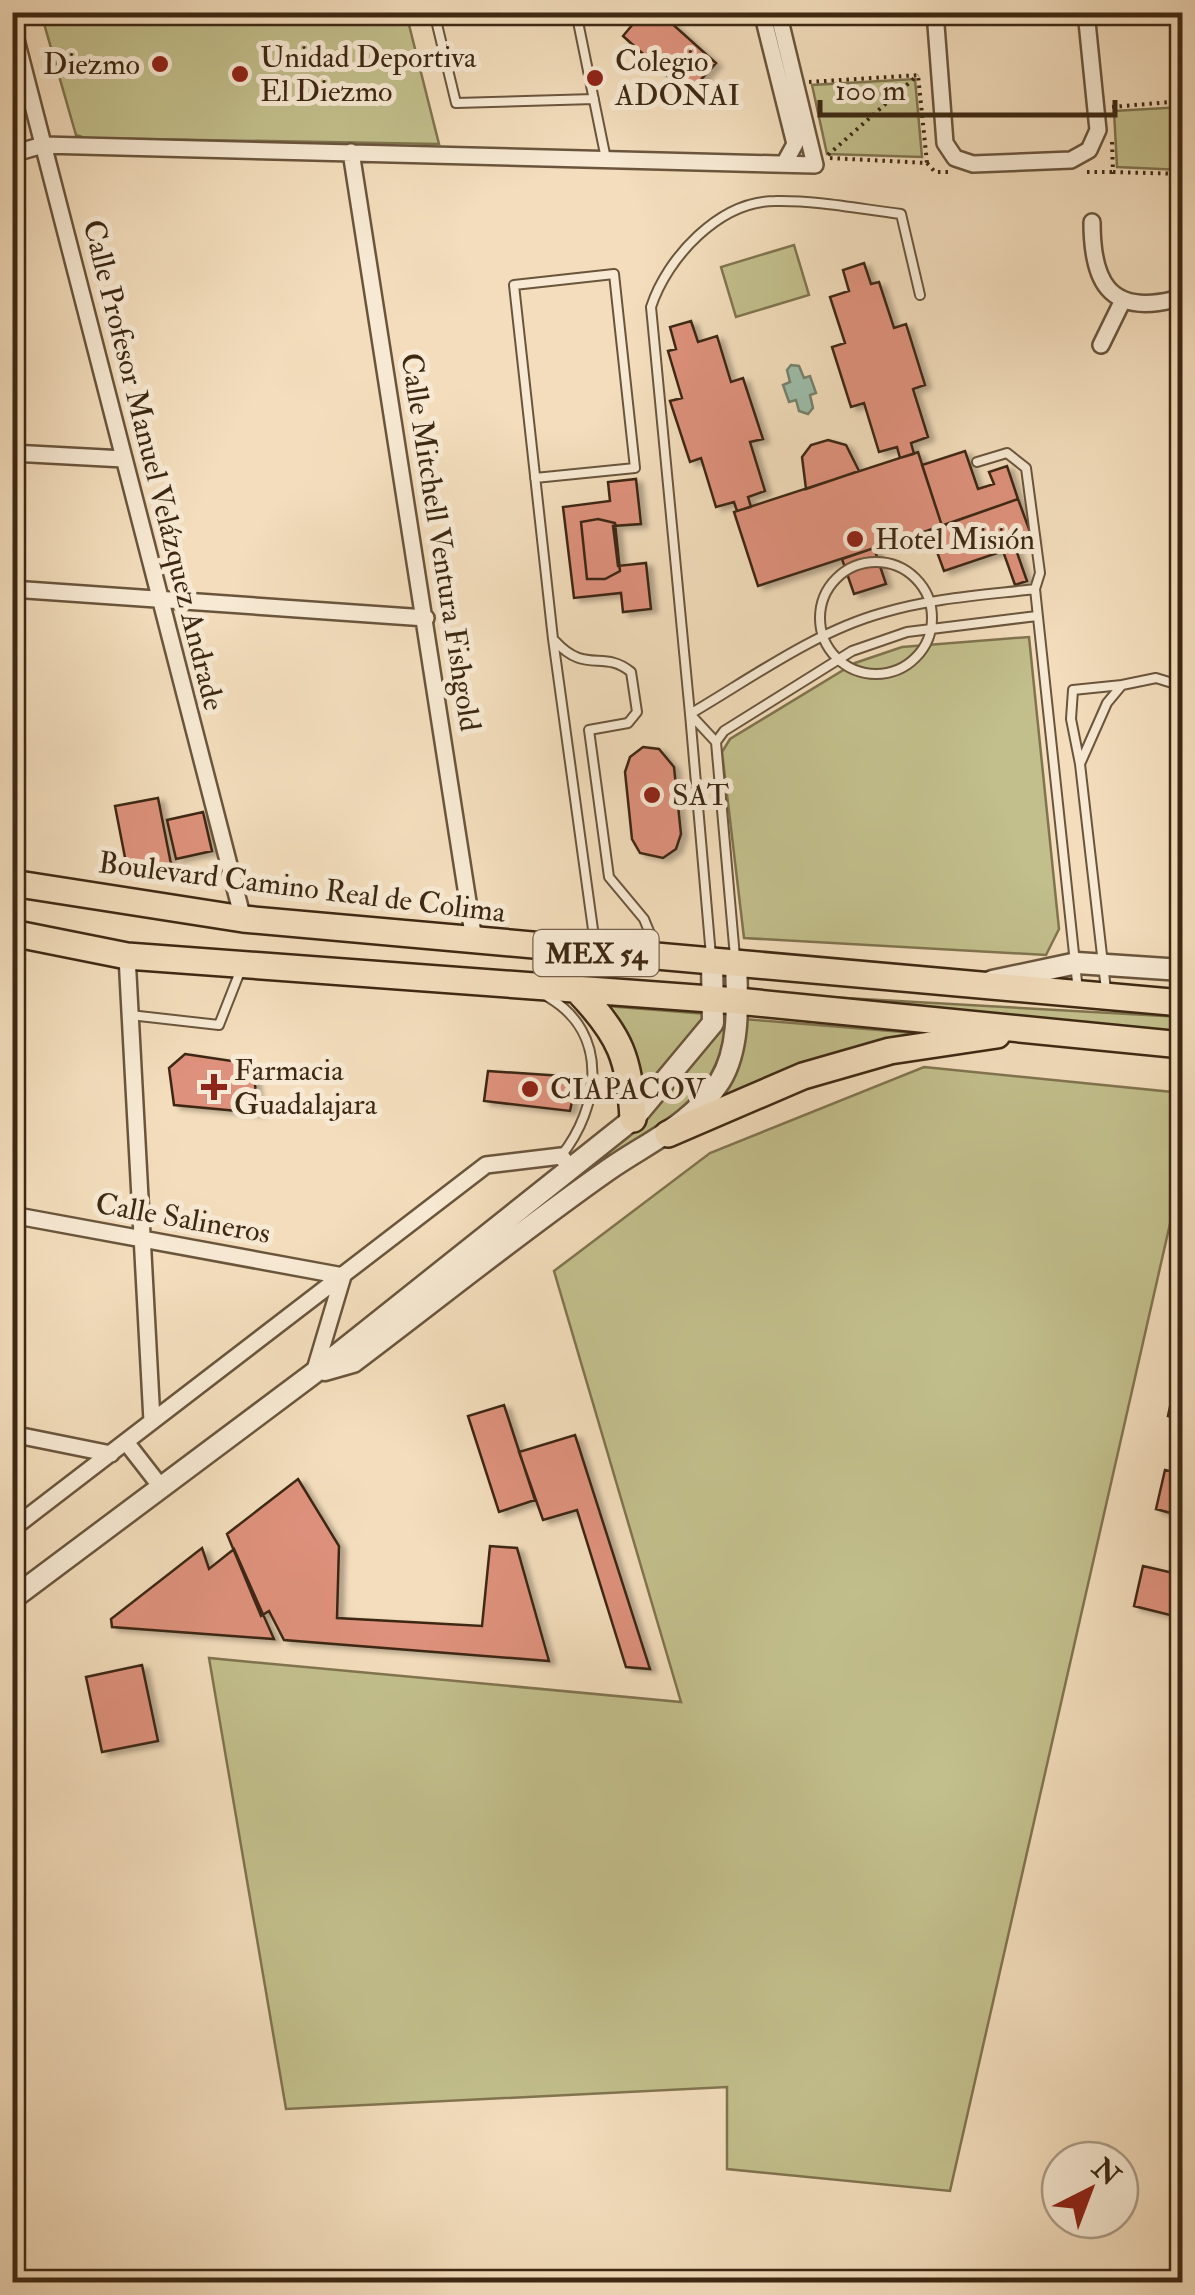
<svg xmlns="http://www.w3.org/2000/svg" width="1195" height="2295" viewBox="0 0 1195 2295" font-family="'IM FELL Double Pica',serif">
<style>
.green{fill:#c2bf8c;stroke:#80744f;stroke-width:2.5}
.water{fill:#9dbdaa;stroke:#77816d;stroke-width:2.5}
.building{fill:#de917b;stroke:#3d2812;stroke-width:2.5;filter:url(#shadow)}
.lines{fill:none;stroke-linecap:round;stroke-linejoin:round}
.service-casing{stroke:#6a553c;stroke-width:12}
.minor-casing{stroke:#6a553c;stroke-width:20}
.tertiary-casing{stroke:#6a553c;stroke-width:25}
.primary-casing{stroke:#3d2812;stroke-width:30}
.path{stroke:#3d2812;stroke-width:4;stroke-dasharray:2.5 5;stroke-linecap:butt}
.service{stroke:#f7e9d3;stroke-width:8}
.minor{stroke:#f7e9d3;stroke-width:15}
.tertiary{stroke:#f7e9d3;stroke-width:20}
.primary{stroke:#f3ddbc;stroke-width:25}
.poi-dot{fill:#8f2418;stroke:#f7e9d3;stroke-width:4}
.labels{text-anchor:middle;stroke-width:10;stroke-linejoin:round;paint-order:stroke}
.shield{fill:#f7e9d3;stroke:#75624c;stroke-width:2.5}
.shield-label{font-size:28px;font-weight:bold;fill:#3d2812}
.poi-label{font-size:30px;fill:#3d2812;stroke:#f7e9d3;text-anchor:start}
.street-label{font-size:30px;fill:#3d2812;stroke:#f7e9d3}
</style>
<defs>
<filter id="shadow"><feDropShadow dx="6" dy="3.5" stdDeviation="2.5" flood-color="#0004"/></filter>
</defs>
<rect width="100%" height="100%" fill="#f3ddbc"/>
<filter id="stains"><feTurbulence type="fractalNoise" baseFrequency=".002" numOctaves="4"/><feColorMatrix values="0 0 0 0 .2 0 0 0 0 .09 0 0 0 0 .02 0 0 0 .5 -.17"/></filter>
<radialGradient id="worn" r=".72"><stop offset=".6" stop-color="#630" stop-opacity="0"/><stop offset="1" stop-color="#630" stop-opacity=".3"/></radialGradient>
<path class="green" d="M41,13H406L439,144L85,138L76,135Z
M915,79L922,157L827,154L812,85Z
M1182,107V170L1117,167L1114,111Z
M794,245L809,295L736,317L721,267Z
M1029,637L1059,929L1046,955L744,938L722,752L730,739L855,663L902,647Z
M774,994L1182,1017V1034Z
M606,1006L707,1014L640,1100Z
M744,1019L952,1036L712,1103Z
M716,1030H725C717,1106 639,1142 582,1181L577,1174C632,1130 675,1087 716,1030Z
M924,1067L1182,1093V1171L950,2191L727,2169V2087L286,2109L209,1658L681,1702L554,1271L710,1153Z"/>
<path class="water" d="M791,365L799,366L804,378L810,376L816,393L810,395L813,408L808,414L799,411L796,400L789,402L783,385L790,382L787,370Z"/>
<path class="building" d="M643,12H659L716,63L688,94L623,36Z
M864,263L871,284L879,282L894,328L906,324L925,385L913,389L928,437L911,443L914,454L900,458L897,447L879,452L864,403L851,407L832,347L845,343L830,297L849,291L843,270Z
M691,321L698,342L717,336L731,382L743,378L763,439L750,442L765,491L748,497L751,507L737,511L734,502L716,507L701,458L690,462L670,401L682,398L668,351L676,349L670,327Z
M828,440L846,445L859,471L806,489L802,457L811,445Z
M965,451L978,489L994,484L989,472L1007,466L1018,499L942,526L922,465Z
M918,452L942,526L758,586L734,512Z
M636,479L641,524L613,526L618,566L646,563L651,609L623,612L621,593L574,598L563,507L610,501L608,482Z
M1018,499L1033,540L1015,547L1027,581L1015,585L1003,551L944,571L929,530Z
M598,519L615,523L620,571L605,579H587L581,522Z
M874,548L886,584L854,594L842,559Z
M643,747L659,749L674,767L681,834L676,849L663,858L640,853L632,839L625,772L630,757Z
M158,798L171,864L128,873L115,806Z
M203,812L212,851L176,859L167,820Z
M185,1054L252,1064L259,1113L174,1105L169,1068Z
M488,1071L577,1077L570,1111L484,1101Z
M1177,1374L1182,1376V1419L1168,1416Z
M504,1405L535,1500L499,1512L468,1416Z
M575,1435L650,1669L626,1667L577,1510L543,1520L519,1452Z
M1165,1470L1182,1474V1516L1156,1509Z
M298,1479L339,1546L337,1618L482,1626L490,1546L517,1548L549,1661L284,1640L269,1611L261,1616L227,1534Z
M202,1548L209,1569L234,1549L274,1639L112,1627L111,1619Z
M1143,1566L1182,1575V1618L1134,1606Z
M142,1665L158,1741L102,1752L86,1677Z"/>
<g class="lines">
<g class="service-casing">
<path id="service" d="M434,12L456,103L594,99
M576,12L606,159
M977,462L1007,453L1026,468L1040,573L1035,589
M535,478L635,468L614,274L514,285L553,639L595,944
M820 618a56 56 0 1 1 112 0a56 56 0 1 1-112 0Z
M555,641C586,675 603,649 631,672L637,712L628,723L589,730L609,877L644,919L658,953
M716,742L690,714L651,307C667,258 719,201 775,201C816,200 860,209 901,214L920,295
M1080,764L1071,719L1073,690L1122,685
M711,956L690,714C750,679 814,632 882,613C932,598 984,595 1035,589L1078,991
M735,957L716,742L724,731L852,651L907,632L1037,616
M1106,990L1080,764L1107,703L1122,685L1156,678L1182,686
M548,997C610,1033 600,1107 561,1156
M130,1015L219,1025L241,969"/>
</g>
<g class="minor-casing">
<path id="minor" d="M762,12L795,144L784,164
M935,12L945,143L955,158L973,164L1071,160L1089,150L1098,130L1086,12
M12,24L243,919
M351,152L474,940
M12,154L43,145L815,165L778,12
M1092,222C1092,280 1108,315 1172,300
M1101,345L1123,300
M12,453L124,459
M12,589L426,618
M127,956L152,1421
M12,1215L343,1276L314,1373
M12,1434L111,1454
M126,1442L161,1487
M12,1529L486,1165L561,1156L571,1169"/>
</g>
<g class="tertiary-casing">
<path id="tertiary" d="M992,981L1077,963L1182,970
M325,1370L353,1362C438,1298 521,1231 608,1170C648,1142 693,1124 720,1081C741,1047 737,999 736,961
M12,1599L314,1373L633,1119L713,1023L712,961"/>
</g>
<g class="primary-casing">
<path id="primary" d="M12,883L243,919L1182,1003
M12,933L127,956L737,1001L1182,1045
M579,992C620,1035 630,1059 633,1119
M668,1134L803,1076L890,1051L997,1035"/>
</g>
<path class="path" d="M809,82L920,75
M1112,107L1182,101
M1112,142L1113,172L1182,174L1179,101
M828,155L918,75
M830,158L927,163L918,75
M927,163L935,172H948
M1087,172H1113"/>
<use href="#service" class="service"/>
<use href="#minor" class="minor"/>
<use href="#tertiary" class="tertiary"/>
<use href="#primary" class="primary"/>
</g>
<g class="poi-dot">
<circle cx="160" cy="64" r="10"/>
<circle cx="240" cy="74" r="10"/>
<circle cx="595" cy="78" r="10"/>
<circle cx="855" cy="539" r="10"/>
<circle cx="652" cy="795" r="10"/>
<path d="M209 1072h10v10h10v10h-10v10h-10v-10h-10v-10h10z"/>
<circle cx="530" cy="1089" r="10"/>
</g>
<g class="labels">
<rect class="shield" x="533.5" y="930" width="125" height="46" rx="8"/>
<g class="shield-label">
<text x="596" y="963">MEX 54</text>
</g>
<g class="poi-label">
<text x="260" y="67">Unidad Deportiva<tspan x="260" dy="34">El Diezmo</tspan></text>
<text x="615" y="71">Colegio<tspan x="615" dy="34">ADONAI</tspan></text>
<text x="140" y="74" text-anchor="end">Diezmo</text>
<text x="875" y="549">Hotel Misión</text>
<text x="672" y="805">SAT</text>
<text x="234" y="1080">Farmacia<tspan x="234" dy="34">Guadalajara</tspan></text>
<text x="550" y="1099">CIAPACOV</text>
</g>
<g class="street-label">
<text transform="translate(154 465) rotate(76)" y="10">Calle Profesor Manuel Velázquez Andrade</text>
<text transform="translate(441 542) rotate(81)" y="10">Calle Mitchell Ventura Fishgold</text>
<text transform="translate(302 887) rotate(7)" y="10">Boulevard Camino Real de Colima</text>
<text transform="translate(183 1218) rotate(10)" y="10">Calle Salineros</text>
</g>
</g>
<rect width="1195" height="2295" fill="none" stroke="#f3ddbc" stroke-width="50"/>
<rect x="15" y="15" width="1165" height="2265" fill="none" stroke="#3d2812" stroke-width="5"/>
<rect x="25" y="25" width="1145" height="2245" fill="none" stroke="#3d2812" stroke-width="2.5"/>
<g transform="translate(1090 2190) rotate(42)"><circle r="48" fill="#f7e9d3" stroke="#ad9c86" stroke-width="2.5"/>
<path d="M0-8L18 38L0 25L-18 38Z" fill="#8f2418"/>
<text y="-15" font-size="28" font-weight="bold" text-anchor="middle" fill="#3d2812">N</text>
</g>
<path d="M820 100v15h295v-15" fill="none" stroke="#3d2812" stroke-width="5"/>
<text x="835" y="100" font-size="30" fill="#3d2812" stroke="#f7e9d3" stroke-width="8" paint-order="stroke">100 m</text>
<rect width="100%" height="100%" filter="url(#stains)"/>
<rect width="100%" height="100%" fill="url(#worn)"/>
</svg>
